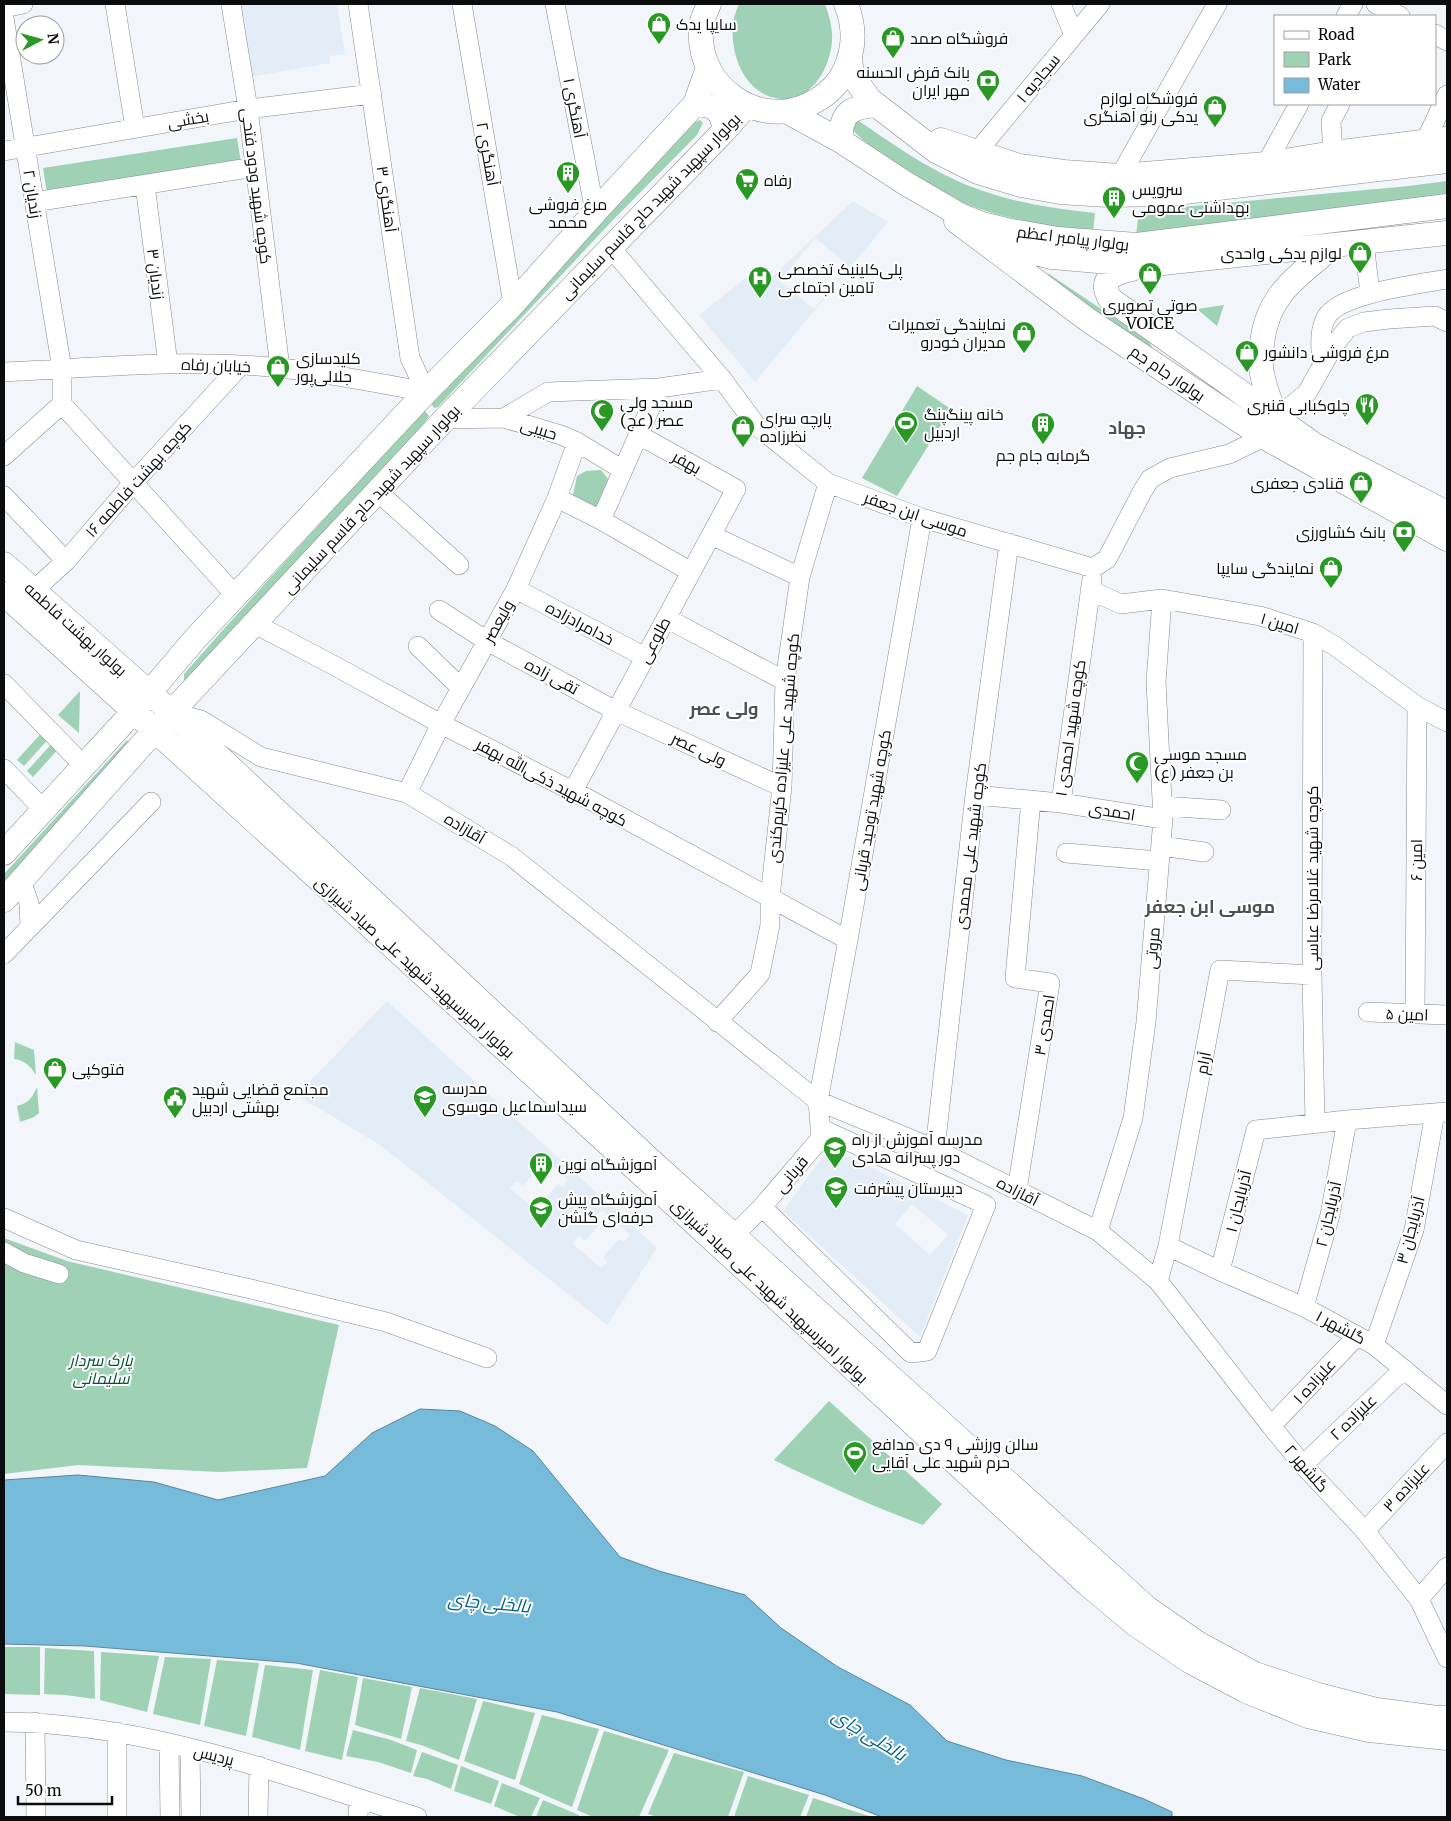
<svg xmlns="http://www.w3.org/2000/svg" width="1451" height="1821" viewBox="0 0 1451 1821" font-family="Merriweather,Cairo,serif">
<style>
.built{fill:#e3edf7;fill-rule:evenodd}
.green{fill:#9fd2b4}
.water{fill:#77bbda;stroke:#57869c}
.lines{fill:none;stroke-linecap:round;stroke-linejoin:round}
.minor-casing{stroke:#868a8d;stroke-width:20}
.major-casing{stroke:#868a8d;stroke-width:25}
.minor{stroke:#fff;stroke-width:19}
.major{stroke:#fff;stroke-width:24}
.labels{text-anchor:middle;stroke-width:4;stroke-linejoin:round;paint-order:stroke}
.poi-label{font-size:16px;fill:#0b0c0d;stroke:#fff;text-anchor:start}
.street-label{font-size:16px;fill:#0b0c0d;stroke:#fff}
.park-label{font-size:16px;font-style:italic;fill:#015333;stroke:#fff}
.neighbourhood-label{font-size:18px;font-weight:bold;fill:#4e5154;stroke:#fff}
.water-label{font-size:18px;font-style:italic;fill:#036180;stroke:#fff}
</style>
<rect width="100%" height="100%" fill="#f2f6fa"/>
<path class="built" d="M240,4H337L345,54L330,56V63L250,77Z
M853,201L888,222L755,382L699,315L747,277L759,289ZM815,238L849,266L814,309L780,281Z
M387,1001L657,1248L607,1325L380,1145L297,1095ZM541,1155L568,1180L563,1187L558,1184L542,1202L545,1206L539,1213L510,1188L517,1181L523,1186L539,1167L533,1162ZM602,1210L630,1235L624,1242L619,1239L603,1257L607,1262L601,1268L572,1243L579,1236L585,1241L601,1223L595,1218Z
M830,1147L968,1215L920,1337L783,1211ZM912,1204L948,1235L930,1255L895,1224Z"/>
<path class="green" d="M739,4H825C829,16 833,28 832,41C830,68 812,101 781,99C746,96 730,56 733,26C733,18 736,11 739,4Z
M856,119C885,139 915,160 947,176C993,199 1044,208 1095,213L1093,233C1040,224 987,217 939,192C927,186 915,177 904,169C884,157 865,144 850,127Z
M700,120L703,123L697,135L612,221L438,407L434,408L431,403L693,123Z
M237,138L241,163L47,193L43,168Z
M1447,181V197L1136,235L1139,211L1409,186Z
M1049,274L1149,341L1153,349L1148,352L1046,275Z
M1224,305L1217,326L1197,309Z
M917,386L951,409L897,496L862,478Z
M425,411L429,416L423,426L189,678L184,681V674C261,586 342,502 419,413Z
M601,470L608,479L600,505L594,509L573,495L577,476L586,471Z
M80,691L79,733L58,715Z
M45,729L52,735L24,766L17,760Z
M55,740L61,746L33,777L27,771Z
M127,740L130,744L4,887V874Z
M15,1042L34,1050L36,1075C30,1066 25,1060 14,1059Z
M37,1087L39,1113L34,1117L20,1122L17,1106C29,1103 32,1098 37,1087Z
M4,1238L67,1261L339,1325L307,1468L219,1472L78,1465L4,1474Z
M829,1401L942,1504L923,1525C872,1506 823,1484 774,1460Z
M4,1647H40V1695L4,1694Z
M45,1648L94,1651L95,1699L65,1695L44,1694Z
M101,1652L159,1656L147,1712L100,1700Z
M165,1657L211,1659L200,1725L153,1714Z
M217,1660L259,1663L246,1736L204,1726Z
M265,1665L313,1670L300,1750L252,1737Z
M320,1670L358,1677L342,1760L305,1751Z
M363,1678L412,1687L401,1739L355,1725Z
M420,1688L477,1699L459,1760L421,1745L406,1741Z
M483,1701L535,1713L515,1780L464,1761Z
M542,1715L599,1729L572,1807L519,1784Z
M353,1730L391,1740L417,1750L411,1773L378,1762L346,1756Z
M604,1731L669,1750L639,1817H593L577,1810Z
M422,1752L458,1765L451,1789L427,1779L413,1776Z
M674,1753L744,1772L728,1817H657L648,1814Z
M461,1766L499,1781L491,1804L454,1791Z
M748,1776L809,1795L800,1817H734Z
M502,1783L540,1798L531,1817H520L494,1806Z
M813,1798L872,1817H806Z
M543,1800L579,1815L578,1817H536Z"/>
<path class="water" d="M420,1409L460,1411L495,1426L533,1451L620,1557L659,1571L745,1595L781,1628L838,1667L910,1705L947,1741L1006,1760L1082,1776L1144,1799L1172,1812V1817H882L825,1795L557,1712L296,1663L85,1646L4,1644V1480L78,1475L154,1482L218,1500L325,1476L372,1433Z"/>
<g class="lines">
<g class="minor-casing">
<path id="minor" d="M115,4L135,128
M231,4L248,109L280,368
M358,4L410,358L426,392
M462,4L513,304
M555,4L595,212
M1061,4L1074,35
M1376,4L1400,16
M4,8L23,4
M1346,16L1353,4
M4,18L62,369V404L236,596
M1435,34L1447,41
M1425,142L1447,95
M4,151L248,109L372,94
M977,152L1100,4
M1333,153L1331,121L1340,104
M1266,164L1299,104
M1120,176L1217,4
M145,185L168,364
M34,202L255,167
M1364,243L1370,293
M611,248L722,379L756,425L828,483L922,518L1093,568L1107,559L1142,492L1150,479L1170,468L1229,454L1264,437
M1322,366C1321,349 1318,331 1327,316C1342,293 1420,284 1447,279
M4,372C95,368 188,358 280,368C329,373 378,383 426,392
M504,418L548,392L659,388L722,379
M1276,418L1307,393L1334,345L1348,328L1364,322L1389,319L1435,316L1447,322
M445,419L504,418L561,435L577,442L623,470
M4,456L62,404
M378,492L459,565
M4,496L66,561
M557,498L601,520L691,572
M601,520L659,388
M711,535L800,577
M516,589L645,657
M1090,590L1121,604L1162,599L1260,616L1313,633L1335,646L1417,706L1447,722
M33,591L66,561L133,483L241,365
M439,610L487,641L616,711L782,787
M666,618L785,681
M255,624L335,666L441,724L592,801L848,940
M1313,633L1312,975L1315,1123
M418,646L461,688
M4,684L84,766
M172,713L201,720L261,757L407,793L511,856L818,1101L935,1149L1098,1231L1158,1281L1271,1426L1303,1465L1365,1531L1419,1599L1447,1658
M4,769L43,809
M573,791L736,489L639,435
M407,793L441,724L516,589L557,498L577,442
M975,795L1061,803L1092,579
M1061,803L1163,819
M1164,806L1221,810
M1161,846L1204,852
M1066,853L1159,861
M21,881L29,903L30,927
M4,954L151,802
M1368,1012L1447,1015
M1415,1014L1417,706
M717,1022L760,974L770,925V898L782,787L785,681L800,577L828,483
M935,1149L975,795L1009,543
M1017,1190L1050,983L1015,978L1031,800
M762,1207L911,1353L927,1351L986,1205L820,1128
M4,1218L76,1250L251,1289L386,1322L487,1358
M1098,1231L1133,1118L1146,1022L1163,819L1156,682L1162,599
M734,1235L762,1207L821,1138L818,1101L848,940L922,518
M1168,1246L1220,970L1312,975
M4,1252L24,1263L59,1274
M1220,1271L1256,1130L1347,1120L1447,1112
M1158,1281L1168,1246L1220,1271L1304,1307L1374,1345L1447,1405
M1304,1307L1330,1215L1347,1120
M1374,1345L1414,1230L1435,1113
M1271,1426L1357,1336
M1303,1465L1404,1369
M1365,1531L1447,1443
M1419,1599L1447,1567
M4,1722C147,1723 283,1775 417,1817
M35,1722L36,1817
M169,1744L170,1817
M190,1749L191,1817
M117,1817V1732
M258,1817L259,1766
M358,1817L359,1799"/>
</g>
<g class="major-casing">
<path id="major" d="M709,4C707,10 703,16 702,22C691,86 762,135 817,100C829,93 839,83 845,70C855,47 855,27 846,4
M850,58L852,75L870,100L936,151L978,172L1021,185L1060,192L1107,195L1168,194L1447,161
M695,104C716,105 721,110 725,130
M788,112L841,141L905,183L960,215L982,224L1006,230L1058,239L1137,245L1447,206
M941,140L1019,166L1064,172L1120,176L1266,164L1333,153L1447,139
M841,141C840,113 850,107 876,105
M956,221L1088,320L1264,437L1447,539
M990,242L1052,257L1144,265L1447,233
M1138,267C1121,273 1096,274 1110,299L1316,446L1447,513
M1274,421L1276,418C1272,405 1266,392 1263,378C1260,368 1261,354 1262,344C1267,294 1298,276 1334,246
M4,564L171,712L650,1160L1147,1608L1199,1644L1255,1674L1315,1694L1377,1710L1437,1718H1447
M4,594C367,921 727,1252 1086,1583L1135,1624L1191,1662L1246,1691L1308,1716L1369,1730L1447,1738
M4,853L134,711L195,639L426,392L513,304L595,212L695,104L708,68
M4,900L155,730L445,419L725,130L746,106"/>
</g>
<use href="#minor" class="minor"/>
<use href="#major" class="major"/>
</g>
<defs>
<g id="shop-pin" transform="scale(1.25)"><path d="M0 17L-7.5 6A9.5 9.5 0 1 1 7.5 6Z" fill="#2a9825" stroke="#fff"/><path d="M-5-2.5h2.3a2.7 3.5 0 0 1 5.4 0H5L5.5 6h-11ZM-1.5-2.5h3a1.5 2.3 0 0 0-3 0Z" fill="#fff"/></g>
<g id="bank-pin" transform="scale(1.25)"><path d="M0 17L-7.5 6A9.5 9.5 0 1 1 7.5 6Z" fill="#2a9825" stroke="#fff"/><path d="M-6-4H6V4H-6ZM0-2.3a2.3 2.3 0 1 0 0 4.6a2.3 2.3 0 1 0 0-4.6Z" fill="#fff"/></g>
<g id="building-pin" transform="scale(1.25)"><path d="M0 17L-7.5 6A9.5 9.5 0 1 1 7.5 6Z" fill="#2a9825" stroke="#fff"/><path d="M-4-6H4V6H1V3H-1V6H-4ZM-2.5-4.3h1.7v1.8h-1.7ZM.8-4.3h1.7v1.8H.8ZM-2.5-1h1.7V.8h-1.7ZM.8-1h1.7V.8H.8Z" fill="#fff"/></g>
<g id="supermarket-pin" transform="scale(1.25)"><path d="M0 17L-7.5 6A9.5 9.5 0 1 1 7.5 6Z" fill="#2a9825" stroke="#fff"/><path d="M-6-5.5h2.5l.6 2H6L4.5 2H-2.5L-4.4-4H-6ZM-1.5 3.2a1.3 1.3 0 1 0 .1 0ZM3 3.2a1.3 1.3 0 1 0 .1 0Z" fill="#fff"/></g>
<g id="hospital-pin" transform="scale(1.25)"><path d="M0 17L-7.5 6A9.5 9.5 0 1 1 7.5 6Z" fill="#2a9825" stroke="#fff"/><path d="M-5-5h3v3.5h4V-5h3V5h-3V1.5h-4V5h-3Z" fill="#fff"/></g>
<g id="restaurant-pin" transform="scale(1.25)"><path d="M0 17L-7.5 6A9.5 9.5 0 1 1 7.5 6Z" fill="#2a9825" stroke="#fff"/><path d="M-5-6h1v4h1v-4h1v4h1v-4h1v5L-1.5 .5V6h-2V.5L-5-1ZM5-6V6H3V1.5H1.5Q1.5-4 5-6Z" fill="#fff"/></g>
<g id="mosque-pin" transform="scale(1.25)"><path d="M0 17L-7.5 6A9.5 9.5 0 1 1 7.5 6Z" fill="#2a9825" stroke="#fff"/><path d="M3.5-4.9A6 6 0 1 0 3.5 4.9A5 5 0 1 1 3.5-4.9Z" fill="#fff"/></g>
<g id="stadium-pin" transform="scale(1.25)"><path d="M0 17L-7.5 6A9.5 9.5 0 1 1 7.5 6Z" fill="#2a9825" stroke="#fff"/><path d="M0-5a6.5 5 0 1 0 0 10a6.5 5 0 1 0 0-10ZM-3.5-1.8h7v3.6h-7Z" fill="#fff"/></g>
<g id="school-pin" transform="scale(1.25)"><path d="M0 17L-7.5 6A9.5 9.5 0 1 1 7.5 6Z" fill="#2a9825" stroke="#fff"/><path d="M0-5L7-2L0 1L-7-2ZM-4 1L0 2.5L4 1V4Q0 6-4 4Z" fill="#fff"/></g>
<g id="civic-pin" transform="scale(1.25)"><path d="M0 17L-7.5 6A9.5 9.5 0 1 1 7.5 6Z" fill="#2a9825" stroke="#fff"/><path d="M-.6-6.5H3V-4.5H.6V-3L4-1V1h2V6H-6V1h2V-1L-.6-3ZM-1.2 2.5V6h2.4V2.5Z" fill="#fff"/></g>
</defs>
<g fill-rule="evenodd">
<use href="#shop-pin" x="659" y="24"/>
<use href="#shop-pin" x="893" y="38"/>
<use href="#bank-pin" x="988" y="81"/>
<use href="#shop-pin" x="1215" y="107"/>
<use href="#building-pin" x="568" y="173"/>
<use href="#supermarket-pin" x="747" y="180"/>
<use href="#building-pin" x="1114" y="198"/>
<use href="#shop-pin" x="1360" y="253"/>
<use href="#shop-pin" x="1150" y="274"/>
<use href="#hospital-pin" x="760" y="278"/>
<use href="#shop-pin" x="1024" y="333"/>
<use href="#shop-pin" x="1247" y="352"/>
<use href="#shop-pin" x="278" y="367"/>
<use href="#restaurant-pin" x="1367" y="405"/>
<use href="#mosque-pin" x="602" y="411"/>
<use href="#stadium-pin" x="906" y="423"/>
<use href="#building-pin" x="1043" y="424"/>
<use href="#shop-pin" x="743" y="427"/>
<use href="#shop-pin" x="1361" y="483"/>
<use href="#bank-pin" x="1404" y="532"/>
<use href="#shop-pin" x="1331" y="568"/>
<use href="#mosque-pin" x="1137" y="763"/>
<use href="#shop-pin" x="55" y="1069"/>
<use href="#school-pin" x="425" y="1097"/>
<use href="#civic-pin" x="175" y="1098"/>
<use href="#school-pin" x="835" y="1148"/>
<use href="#building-pin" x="541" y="1164"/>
<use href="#school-pin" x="836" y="1188"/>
<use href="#school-pin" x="541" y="1208"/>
<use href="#stadium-pin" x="855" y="1453"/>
</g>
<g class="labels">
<g class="poi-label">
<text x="676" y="30">سایپا یدک</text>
<text x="910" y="44">فروشگاه صمد</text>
<text x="970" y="78" text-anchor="end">بانک قرض الحسنه<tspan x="970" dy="18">مهر ایران</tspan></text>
<text x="1198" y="104" text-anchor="end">فروشگاه لوازم<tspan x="1198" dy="18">یدکی رنو آهنگری</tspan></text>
<text x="764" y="186">رفاه</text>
<text x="1132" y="195">سرویس<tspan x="1132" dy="18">بهداشتی عمومی</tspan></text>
<text x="568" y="210" text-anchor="middle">مرغ فروشی<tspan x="568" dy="18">محمد</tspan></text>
<text x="1342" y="259" text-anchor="end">لوازم یدکی واحدی</text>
<text x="778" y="275">پلی‌کلینیک تخصصی<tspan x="778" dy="18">تامین اجتماعی</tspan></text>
<text x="1150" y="311" text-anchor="middle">صوتی تصویری<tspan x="1150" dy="18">VOICE</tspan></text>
<text x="1006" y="330" text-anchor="end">نمایندگی تعمیرات<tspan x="1006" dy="18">مدیران خودرو</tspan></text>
<text x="1264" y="358">مرغ فروشی دانشور</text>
<text x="296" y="364">کلیدسازی<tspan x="296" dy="18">جلالی‌پور</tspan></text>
<text x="620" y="408">مسجد ولی<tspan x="620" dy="18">عصر (عج)</tspan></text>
<text x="1350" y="411" text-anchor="end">چلوکبابی قنبری</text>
<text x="924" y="420">خانه پینگ‌پنگ<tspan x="924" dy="18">اردبیل</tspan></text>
<text x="760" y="424">پارچه‌ سرای<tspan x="760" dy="18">نظرزاده</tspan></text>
<text x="1043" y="461" text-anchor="middle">گرمابه جام جم</text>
<text x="1344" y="489" text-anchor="end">قنادی جعفری</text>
<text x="1386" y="538" text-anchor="end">بانک کشاورزی</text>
<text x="1314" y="574" text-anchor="end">نمایندگی سایپا</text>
<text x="1154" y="760">مسجد موسی<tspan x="1154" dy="18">بن جعفر (ع)</tspan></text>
<text x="72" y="1075">فتوکپی</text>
<text x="442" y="1094">مدرسه<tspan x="442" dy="18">سیداسماعیل موسوی</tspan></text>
<text x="192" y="1095">مجتمع قضایی شهید<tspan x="192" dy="18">بهشتی اردبیل</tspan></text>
<text x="852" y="1145">مدرسه آموزش از راه<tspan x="852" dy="18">دور پسرانه هادی</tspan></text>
<text x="558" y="1170">آموزشگاه نوین</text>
<text x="854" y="1194">دبیرستان پیشرفت</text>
<text x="558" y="1205">آموزشگاه پیش<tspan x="558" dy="18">حرفه‌ای گلشن</tspan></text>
<text x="872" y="1450">سالن ورزشی ۹ دی مدافع<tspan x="872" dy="18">حرم شهید علی آقایی</tspan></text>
</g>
<g class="street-label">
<text transform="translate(1038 78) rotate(-50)" y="6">سجادیه ۱</text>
<text transform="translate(575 108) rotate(79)" y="6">آهنگری ۱</text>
<text transform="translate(188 119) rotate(-10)" y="6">بخشی</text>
<text transform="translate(488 154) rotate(80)" y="6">آهنگری ۲</text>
<text transform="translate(257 186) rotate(83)" y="6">کوچه شهید ودود فتحی</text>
<text transform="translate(33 194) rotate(81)" y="6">زندیان ۲</text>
<text transform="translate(387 199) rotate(82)" y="6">آهنگری ۳</text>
<text transform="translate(650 206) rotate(-46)" y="6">بولوار سپهبد شهید حاج قاسم سلیمانی</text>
<text transform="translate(1073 238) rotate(7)" y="6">بولوار پیامبر اعظم</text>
<text transform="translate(156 274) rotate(83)" y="6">زندیان ۳</text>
<text transform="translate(216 365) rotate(2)" y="6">خیابان رفاه</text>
<text transform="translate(1168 373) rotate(34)" y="6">بولوار جام جم</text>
<text transform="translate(539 429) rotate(17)" y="6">حبیبی</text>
<text transform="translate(687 462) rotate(29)" y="6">بهفر</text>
<text transform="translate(138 479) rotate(-48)" y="6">کوچه بهشت فاطمه ۱۶</text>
<text transform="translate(371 499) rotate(-47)" y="6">بولوار سپهبد شهید حاج قاسم سلیمانی</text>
<text transform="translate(916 514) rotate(19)" y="6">موسی ابن جعفر</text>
<text transform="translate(498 621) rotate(-61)" y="6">ولیعصر</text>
<text transform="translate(580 623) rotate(28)" y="6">خدامرادزاده</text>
<text transform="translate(1280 623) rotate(17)" y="6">امین ۱</text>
<text transform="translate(76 629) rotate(42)" y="6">بولوار بهشت فاطمه</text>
<text transform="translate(654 640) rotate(-62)" y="6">طلوعی</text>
<text transform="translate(552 676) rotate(28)" y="6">تقی زاده</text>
<text transform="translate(1070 728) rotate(-82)" y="6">کوچه شهید احمدی ۱</text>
<text transform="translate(783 748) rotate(-85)" y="6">کوچه شهید علی علیزاده کریم‌کندی</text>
<text transform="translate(699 749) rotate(25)" y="6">ولی عصر</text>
<text transform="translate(552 782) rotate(28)" y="6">کوچه شهید ذکی‌الله بهفر</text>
<text transform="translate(871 810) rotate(-80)" y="6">کوچه شهید توحید قربانی</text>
<text transform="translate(1112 811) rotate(9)" y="6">احمدی</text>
<text transform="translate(465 828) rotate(31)" y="6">آقازاده</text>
<text transform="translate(970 846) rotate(-83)" y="6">کوچه شهید علی محمدی</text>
<text transform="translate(1416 860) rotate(-90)" y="6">امین ۶</text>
<text transform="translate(1312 878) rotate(-90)" y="6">کوچه شهید غلامرضا عباسی</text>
<text transform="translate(1152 948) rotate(-85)" y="6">مروتی</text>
<text transform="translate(415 967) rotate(42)" y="6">بولوار امیرسپهبد شهید علی صیاد شیرازی</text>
<text transform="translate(1407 1014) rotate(2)" y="6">امین ۵</text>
<text transform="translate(1044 1025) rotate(-81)" y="6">احمدی ۳</text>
<text transform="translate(1203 1063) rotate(-79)" y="6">آرام</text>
<text transform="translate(791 1174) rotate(-50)" y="6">قربانی</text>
<text transform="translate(1018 1191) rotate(27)" y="6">آقازاده</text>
<text transform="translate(1238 1201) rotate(-76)" y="6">آذربایجان ۱</text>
<text transform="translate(1328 1214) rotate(-77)" y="6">آذربایجان ۲</text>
<text transform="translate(1410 1230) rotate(-75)" y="6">آذربایجان ۳</text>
<text transform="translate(770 1291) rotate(43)" y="6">بولوار امیرسپهبد شهید علی صیاد شیرازی</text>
<text transform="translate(1341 1327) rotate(28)" y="6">گلشهر ۱</text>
<text transform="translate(1314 1381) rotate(-47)" y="6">علیزاده ۱</text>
<text transform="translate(1353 1417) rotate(-44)" y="6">علیزاده ۲</text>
<text transform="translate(1307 1468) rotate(49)" y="6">گلشهر ۲</text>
<text transform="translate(1406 1487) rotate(-47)" y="6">علیزاده ۳</text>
<text transform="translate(214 1755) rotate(14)" y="6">پردیس</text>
</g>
<g class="park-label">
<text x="101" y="1366">پارک سردار<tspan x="101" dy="18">سلیمانی</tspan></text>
</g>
<g class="neighbourhood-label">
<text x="1127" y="434">جهاد</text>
<text x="724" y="715">ولی عصر</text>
<text x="1210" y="913">موسی ابن جعفر</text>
</g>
<g class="water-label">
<text transform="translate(489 1603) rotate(5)" y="6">بالخلی چای</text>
<text transform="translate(869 1735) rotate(31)" y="6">بالخلی چای</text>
</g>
</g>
<rect width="1451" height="1821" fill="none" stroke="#0b0c0d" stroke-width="10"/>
<rect x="1274" y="15" width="162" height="90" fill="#ffffff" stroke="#9d9e9e"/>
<rect x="1284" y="31" width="25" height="8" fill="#ffffff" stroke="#9d9e9e"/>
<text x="1318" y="40" font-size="15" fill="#0b0c0d">Road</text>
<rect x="1284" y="52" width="25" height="15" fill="#9fd2b4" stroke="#9d9e9e"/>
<text x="1318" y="65" font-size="15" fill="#0b0c0d">Park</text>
<rect x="1284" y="78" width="25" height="15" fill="#77bbda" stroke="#9d9e9e"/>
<text x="1318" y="90" font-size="15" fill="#0b0c0d">Water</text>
<g transform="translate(40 40) rotate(84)"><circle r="24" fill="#ffffff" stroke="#9d9e9e"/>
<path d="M0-4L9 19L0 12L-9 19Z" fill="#2a9825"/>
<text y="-8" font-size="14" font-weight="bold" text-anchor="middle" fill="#0b0c0d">N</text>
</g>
<path d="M18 1796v8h94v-8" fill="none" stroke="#0b0c0d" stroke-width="2.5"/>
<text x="25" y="1796" font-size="15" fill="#0b0c0d" stroke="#ffffff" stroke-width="4" paint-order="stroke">50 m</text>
</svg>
